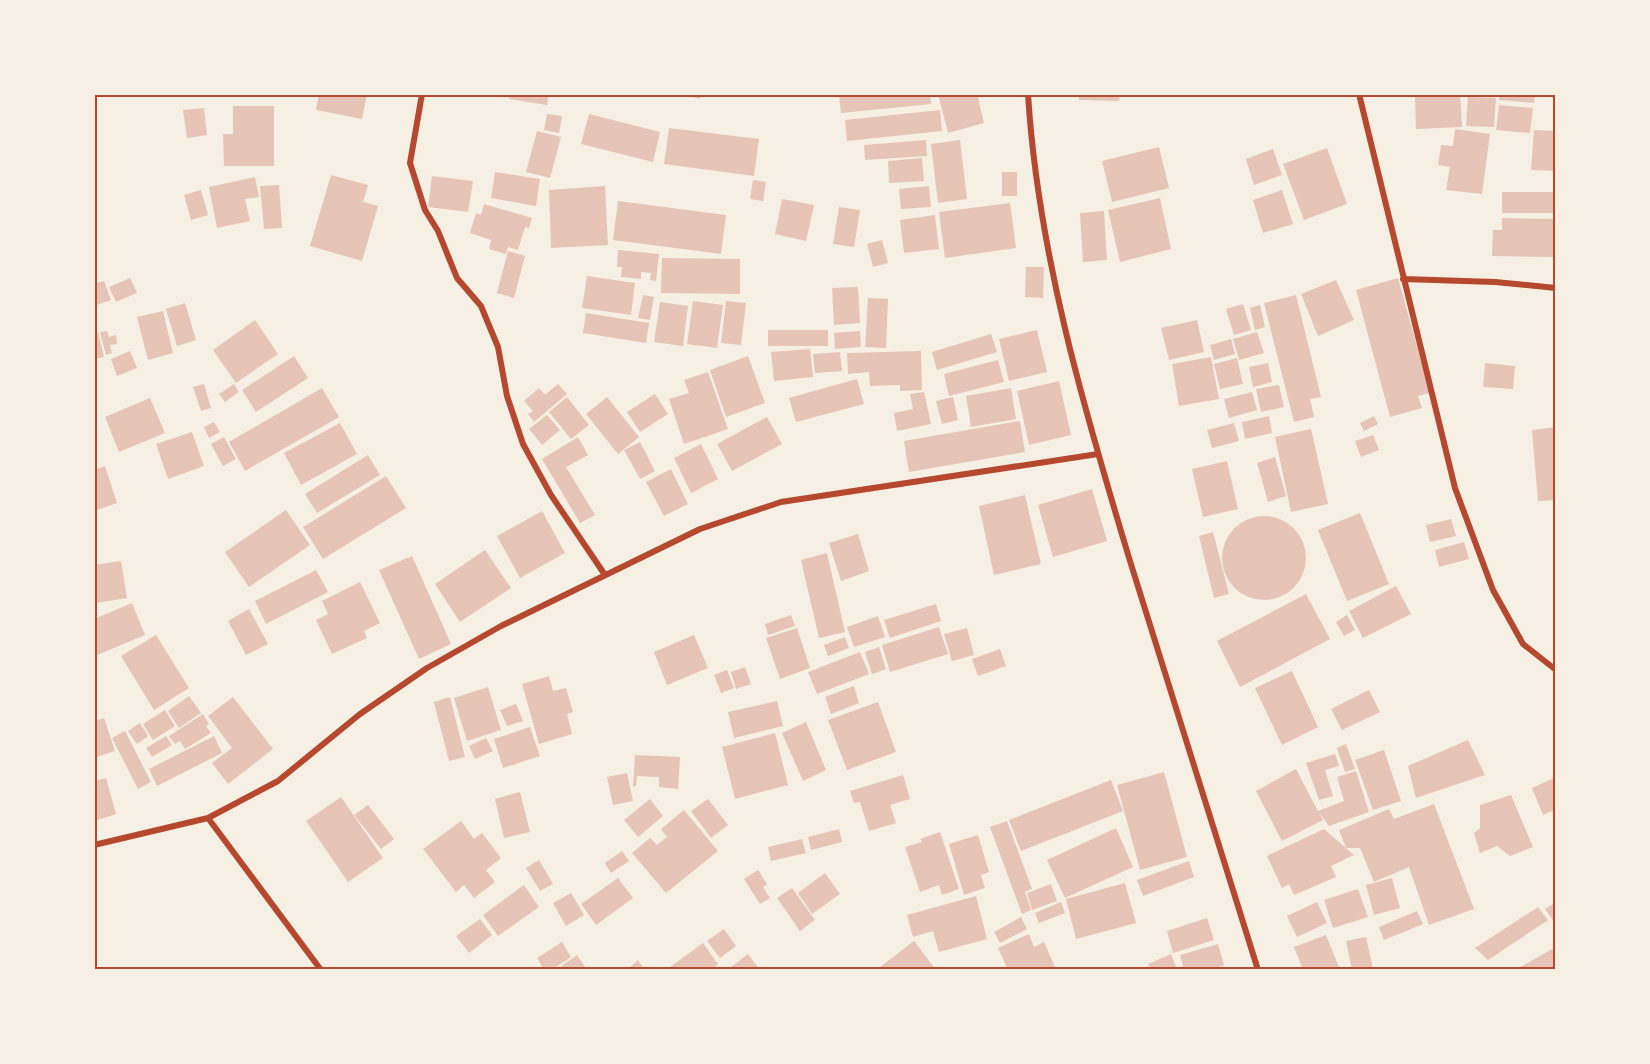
<svg xmlns="http://www.w3.org/2000/svg" width="1650" height="1064" viewBox="0 0 1650 1064" font-family="'Source Sans 3',sans-serif">
<style>
.building{fill:#e6c5b7}
.lines{fill:none;stroke-linecap:round;stroke-linejoin:round}
.minor{stroke:#b5482f;stroke-width:6}
.neatline{fill:none;stroke:#b5482f;stroke-width:2}
</style>
<rect width="100%" height="100%" fill="#f6efe4"/>
<path class="building" d="M319,94H367L362,119L316,110Z
M509,94H549L547,105L509,99Z
M680,94H701L700,99Z
M839,94H930L931,104L841,113Z
M938,94H977L984,123L948,133Z
M1079,94H1120L1119,101L1079,100Z
M1415,94H1460L1462,127L1416,129Z
M1499,94H1535L1534,103L1499,100Z
M1468,97L1496,98L1494,127L1466,126Z
M1499,105L1533,108L1530,133L1496,130Z
M233,106H274V166H224L223,134H233Z
M204,108L207,135L187,138L183,110Z
M940,110L942,131L847,141L845,120Z
M547,114L562,116L559,133L544,130Z
M589,114L660,132L653,162L581,144Z
M669,128L759,139L754,176L664,164Z
M1455,129L1490,134L1482,194L1446,190L1450,167L1438,165L1441,145L1453,146Z
M1534,130L1556,131V171L1531,170Z
M537,131L561,137L550,178L526,172Z
M926,140L927,156L865,160L864,145Z
M960,140L967,199L938,203L931,144Z
M1159,147L1169,188L1112,202L1102,161Z
M1327,148L1347,204L1304,220L1283,164Z
M1273,149L1282,175L1254,185L1246,159Z
M922,158L924,181L889,183L888,161Z
M495,172L540,179L536,206L491,198Z
M1002,172H1017V196H1002Z
M331,175L368,185L363,202L378,206L362,261L310,246Z
M432,176L473,181L468,212L428,207Z
M255,177L259,197L245,199L250,221L217,228L209,187Z
M753,180L766,182L763,201L750,199Z
M279,185L282,228L264,229L260,186Z
M605,186L608,245L551,248L549,190Z
M929,186L931,207L901,209L899,189Z
M201,190L208,215L191,220L184,195Z
M1282,190L1293,224L1263,233L1253,200Z
M1502,192H1556V213H1502Z
M1160,198L1171,249L1120,262L1108,210Z
M782,199L814,205L806,241L775,234Z
M618,201L726,215L721,254L613,240Z
M1010,203L1016,248L945,258L939,212Z
M484,204L532,218L529,228L525,227L518,250L508,247L506,254L489,249L491,240L470,233L476,213L481,215Z
M839,207L860,210L854,247L833,244Z
M1104,211L1107,260L1083,262L1080,213Z
M935,215L939,249L904,253L900,220Z
M1502,218L1556,219V257L1492,256L1493,230H1502Z
M882,240L888,263L873,267L867,244Z
M618,250L659,254L656,281L650,280L651,273L641,272V279L621,277L622,267H617Z
M508,251L525,256L514,298L497,293Z
M662,258L740,259V294L661,293Z
M1026,267H1044L1043,298L1025,297Z
M587,276L635,283L631,315L582,308Z
M130,278L137,293L116,302L109,287Z
M1398,278L1430,393L1418,396L1422,408L1390,417L1356,290Z
M1336,280L1354,320L1318,336L1301,294Z
M104,281L111,300L94,306V284Z
M858,287L860,323L834,325L832,288Z
M643,295L654,297L650,320L638,318Z
M1296,295L1321,397L1310,399L1314,417L1294,422L1264,303Z
M868,298L888,299L886,348L865,347Z
M693,301L723,305L717,348L687,344Z
M726,301L746,303L741,345L721,343Z
M660,302L688,306L683,346L654,342Z
M185,303L196,340L177,346L166,309Z
M1243,304L1251,330L1234,335L1226,309Z
M1260,305L1265,327L1255,330L1250,308Z
M163,311L173,353L148,360L137,317Z
M586,313L649,323L646,343L583,333Z
M255,320L278,354L236,383L213,350Z
M1197,320L1204,352L1169,360L1161,328Z
M768,330H828V346H768Z
M1037,330L1047,372L1009,381L999,339Z
M107,331L109,337L116,335L117,344L110,345L112,353L106,355L100,332Z
M860,331L861,347L835,349L834,333Z
M94,332H98L104,357L94,359Z
M1257,332L1264,353L1239,360L1233,339Z
M991,334L997,352L937,370L932,352Z
M1231,339L1235,354L1214,360L1210,345Z
M810,349L813,377L774,381L771,352Z
M130,351L137,368L117,376L111,359Z
M921,351L922,390L900,391V385L870,386L869,372L848,374L847,353Z
M840,352L842,371L815,373L813,354Z
M294,356L308,378L256,412L242,390Z
M748,356L765,403L726,417L710,370Z
M1211,357L1219,399L1179,406L1172,364Z
M1237,358L1243,384L1220,389L1214,364Z
M998,360L1004,382L949,396L944,374Z
M1268,363L1272,382L1253,387L1249,367Z
M1485,363L1515,366L1513,389L1483,387Z
M708,372L728,429L684,444L669,399L689,393L684,380Z
M857,379L864,404L796,422L789,398Z
M1059,381L1071,435L1029,445L1017,391Z
M204,384L211,408L201,411L193,387Z
M234,384L239,392L225,402L219,394Z
M558,384L567,394L534,422L528,414L533,411L524,401L539,388L545,395Z
M1279,385L1284,407L1261,412L1256,389Z
M322,388L339,417L245,471L229,442Z
M1011,388L1016,419L971,427L966,396Z
M924,392L931,424L897,431L894,413L913,409L910,394Z
M1252,392L1257,410L1229,418L1224,399Z
M655,394L668,414L640,432L627,412Z
M567,397L589,425L571,439L549,412Z
M607,397L639,437L618,454L586,414Z
M953,397L958,420L942,424L936,401Z
M150,398L165,433L119,452L105,417Z
M547,415L560,430L542,445L529,429Z
M1269,416L1272,433L1245,439L1242,422Z
M1374,416L1378,424L1364,431L1360,423Z
M767,417L782,444L732,471L717,444Z
M1020,421L1025,452L909,472L904,441Z
M214,422L220,432L209,438L204,427Z
M340,423L357,454L301,485L284,453Z
M1234,423L1239,441L1212,448L1207,430Z
M1556,427V500L1538,501L1532,430Z
M1311,429L1328,504L1291,512L1275,437Z
M192,432L204,466L168,479L156,444Z
M1373,435L1379,450L1361,457L1355,441Z
M224,437L236,459L223,466L211,444Z
M578,437L588,455L566,467L595,515L580,523L542,459Z
M640,442L655,471L640,479L624,450Z
M701,444L718,479L691,493L674,458Z
M368,455L380,475L317,513L305,494Z
M1275,457L1286,496L1268,502L1257,463Z
M1227,461L1238,509L1203,517L1192,469Z
M105,466L117,503L94,511V470Z
M671,469L688,504L664,516L646,482Z
M386,476L406,508L323,559L303,527Z
M1092,489L1107,541L1053,557L1038,505Z
M1025,495L1041,564L994,575L979,506Z
M286,510L310,545L249,587L225,552Z
M542,511L565,553L520,578L497,536Z
M1360,513L1389,584L1347,601L1318,530Z
M1222 558a42 42 0 1 1 84 0a42 42 0 1 1-84 0Z
M1451,519L1456,536L1430,542L1426,525Z
M1213,532L1229,594L1214,598L1199,536Z
M858,534L869,571L841,581L829,543Z
M1464,542L1469,559L1439,567L1435,550Z
M485,550L511,588L460,622L435,584Z
M827,553L845,632L819,638L801,560Z
M412,556L451,644L419,659L379,570Z
M121,561L127,598L96,603L94,565Z
M316,570L328,592L266,624L255,601Z
M360,582L380,623L364,631L367,638L332,654L316,620L328,614L322,601Z
M1396,586L1411,614L1363,638L1349,611Z
M1306,594L1330,639L1240,687L1217,641Z
M132,603L145,635L97,655L94,649V619Z
M936,604L941,621L890,638L884,620Z
M249,609L268,644L246,655L228,621Z
M791,615L795,626L768,635L765,624Z
M1347,615L1355,630L1344,636L1336,622Z
M878,616L885,637L854,647L847,627Z
M939,627L948,654L890,672L882,645Z
M797,628L810,668L780,679L766,638Z
M967,628L974,655L952,661L944,634Z
M156,635L189,688L154,710L121,656Z
M694,635L708,668L667,685L654,652Z
M845,637L849,648L828,656L824,645Z
M879,647L886,669L872,674L865,652Z
M1000,649L1006,666L978,676L972,659Z
M860,652L869,674L817,694L808,672Z
M745,667L751,684L736,689L731,672Z
M727,670L734,688L721,693L714,675Z
M1292,671L1318,727L1282,745L1255,688Z
M549,676L553,691L566,688L573,712L567,714L572,734L539,744L522,684Z
M854,686L859,703L831,714L825,697Z
M488,687L501,730L467,741L454,698Z
M1369,690L1380,712L1342,730L1331,709Z
M189,696L201,713L179,728L168,711Z
M233,697L273,749L228,784L212,763L232,748L208,716Z
M450,697L465,757L449,761L434,702Z
M777,701L783,726L734,738L728,712Z
M878,702L896,752L847,770L828,720Z
M516,704L523,721L507,726L500,710Z
M165,710L175,726L153,740L143,724Z
M203,714L209,724L206,726L211,733L185,749L180,741L175,744L169,736Z
M104,718L115,751L94,758V721Z
M806,722L826,770L803,781L782,733Z
M140,723L148,736L137,744L128,731Z
M530,727L540,756L503,768L494,739Z
M125,731L151,782L138,789L112,738Z
M775,733L788,785L735,799L722,747Z
M166,736L172,745L152,757L146,748Z
M214,736L222,753L157,786L149,769Z
M486,738L493,751L475,759L469,746Z
M1468,740L1485,775L1416,798L1408,766Z
M1346,744L1355,769L1345,772L1337,748Z
M1384,750L1401,801L1373,810L1355,760Z
M1335,754L1339,766L1325,770L1333,796L1319,800L1306,763Z
M635,755L680,757L678,789L659,787V777L637,776L636,786H633Z
M1296,769L1318,811L1344,801L1337,777L1356,771L1369,812L1329,826L1319,812L1323,820L1282,841L1256,791Z
M1164,772L1187,857L1140,870L1117,785Z
M627,773L633,801L613,805L607,777Z
M903,775L910,799L890,805L896,823L869,831L860,802L854,803L850,791Z
M1556,777V809L1543,815L1532,788Z
M106,778L116,814L94,821V781Z
M1111,780L1123,811L1021,851L1009,820Z
M520,792L530,832L504,838L495,799Z
M1511,795L1533,847L1510,856L1497,846L1480,853L1474,833L1480,828V805Z
M341,797L383,858L348,882L306,821Z
M650,799L663,816L638,837L624,820Z
M708,799L728,825L711,838L691,811Z
M1434,804L1474,909L1429,925L1409,867L1374,882L1360,848H1346L1339,830L1389,809L1394,819Z
M368,805L394,839L381,849L354,815Z
M684,810L718,851L666,893L632,853L650,838L657,845L667,837L661,829Z
M461,821L474,839L482,833L501,858L486,870L495,882L474,898L464,885L456,892L423,849Z
M1007,821L1032,889L1025,892L1031,910L1022,914L990,827Z
M1116,828L1133,867L1065,898L1047,860Z
M839,829L842,842L811,850L808,837Z
M1324,829L1354,855L1331,866L1336,877L1294,895L1289,884L1282,888L1267,856Z
M940,832L959,889L942,895L939,885L920,892L905,847L922,842L920,839Z
M978,835L989,872L981,875L985,888L964,895L949,844Z
M802,839L806,853L771,861L768,847Z
M622,851L629,861L611,873L605,863Z
M539,860L553,884L540,891L526,868Z
M1189,861L1194,877L1143,896L1137,880Z
M758,870L767,884L763,887L770,898L760,904L744,879Z
M825,873L840,894L812,914L798,893Z
M618,878L633,898L596,925L581,904Z
M1392,878L1400,908L1374,915L1366,885Z
M1125,883L1136,923L1076,939L1066,899Z
M1051,884L1057,901L1032,910L1027,893Z
M524,885L539,907L498,936L483,915Z
M792,888L815,920L800,931L777,898Z
M1358,889L1368,917L1333,928L1324,900Z
M571,893L584,915L566,926L553,903Z
M976,896L987,939L939,952L933,931L913,937L907,915Z
M1061,902L1065,913L1039,923L1035,913Z
M1317,902L1327,923L1297,937L1287,916Z
M1556,902V924L1545,909Z
M1538,907L1548,920L1488,960L1475,948Z
M1417,911L1423,924L1384,940L1379,927Z
M1021,917L1027,929L1000,943L994,932Z
M1207,918L1214,940L1173,953L1167,931Z
M480,919L492,935L469,953L456,936Z
M724,929L736,946L720,958L707,941Z
M1029,934L1034,947L1044,942L1055,967L1048,970H1008L998,948Z
M1326,935L1340,970H1303L1294,947Z
M1366,937L1373,969L1352,970L1346,941Z
M914,941L936,970H876Z
M562,942L571,957L551,970H544L537,958Z
M703,943L718,964L711,970H666Z
M1218,944L1224,965L1209,970H1184L1180,955Z
M1552,949L1556,954V965L1549,970H1515Z
M748,954L760,970H727Z
M1171,954L1177,970H1151L1148,964Z
M577,955L587,970H556Z
M638,960L645,970H627Z"/>
<g class="lines">
<path class="minor" d="M422,94L410,163L425,210L438,231L457,278L481,306L498,347L507,396L523,444L551,495L605,575
M1028,94C1038,254 1084,409 1130,561C1172,697 1214,833 1258,970
M1359,94L1455,488L1493,590L1523,644L1556,670
M1403,279L1495,282L1556,288
M208,818L321,970
M94,845L208,818L278,781L360,714L427,668L501,626L700,529L781,502L1098,454"/>
</g>
<rect width="1650" height="1064" fill="none" stroke="#f6efe4" stroke-width="192"/>
<rect x="96" y="96" width="1458" height="872" class="neatline"/>
</svg>
